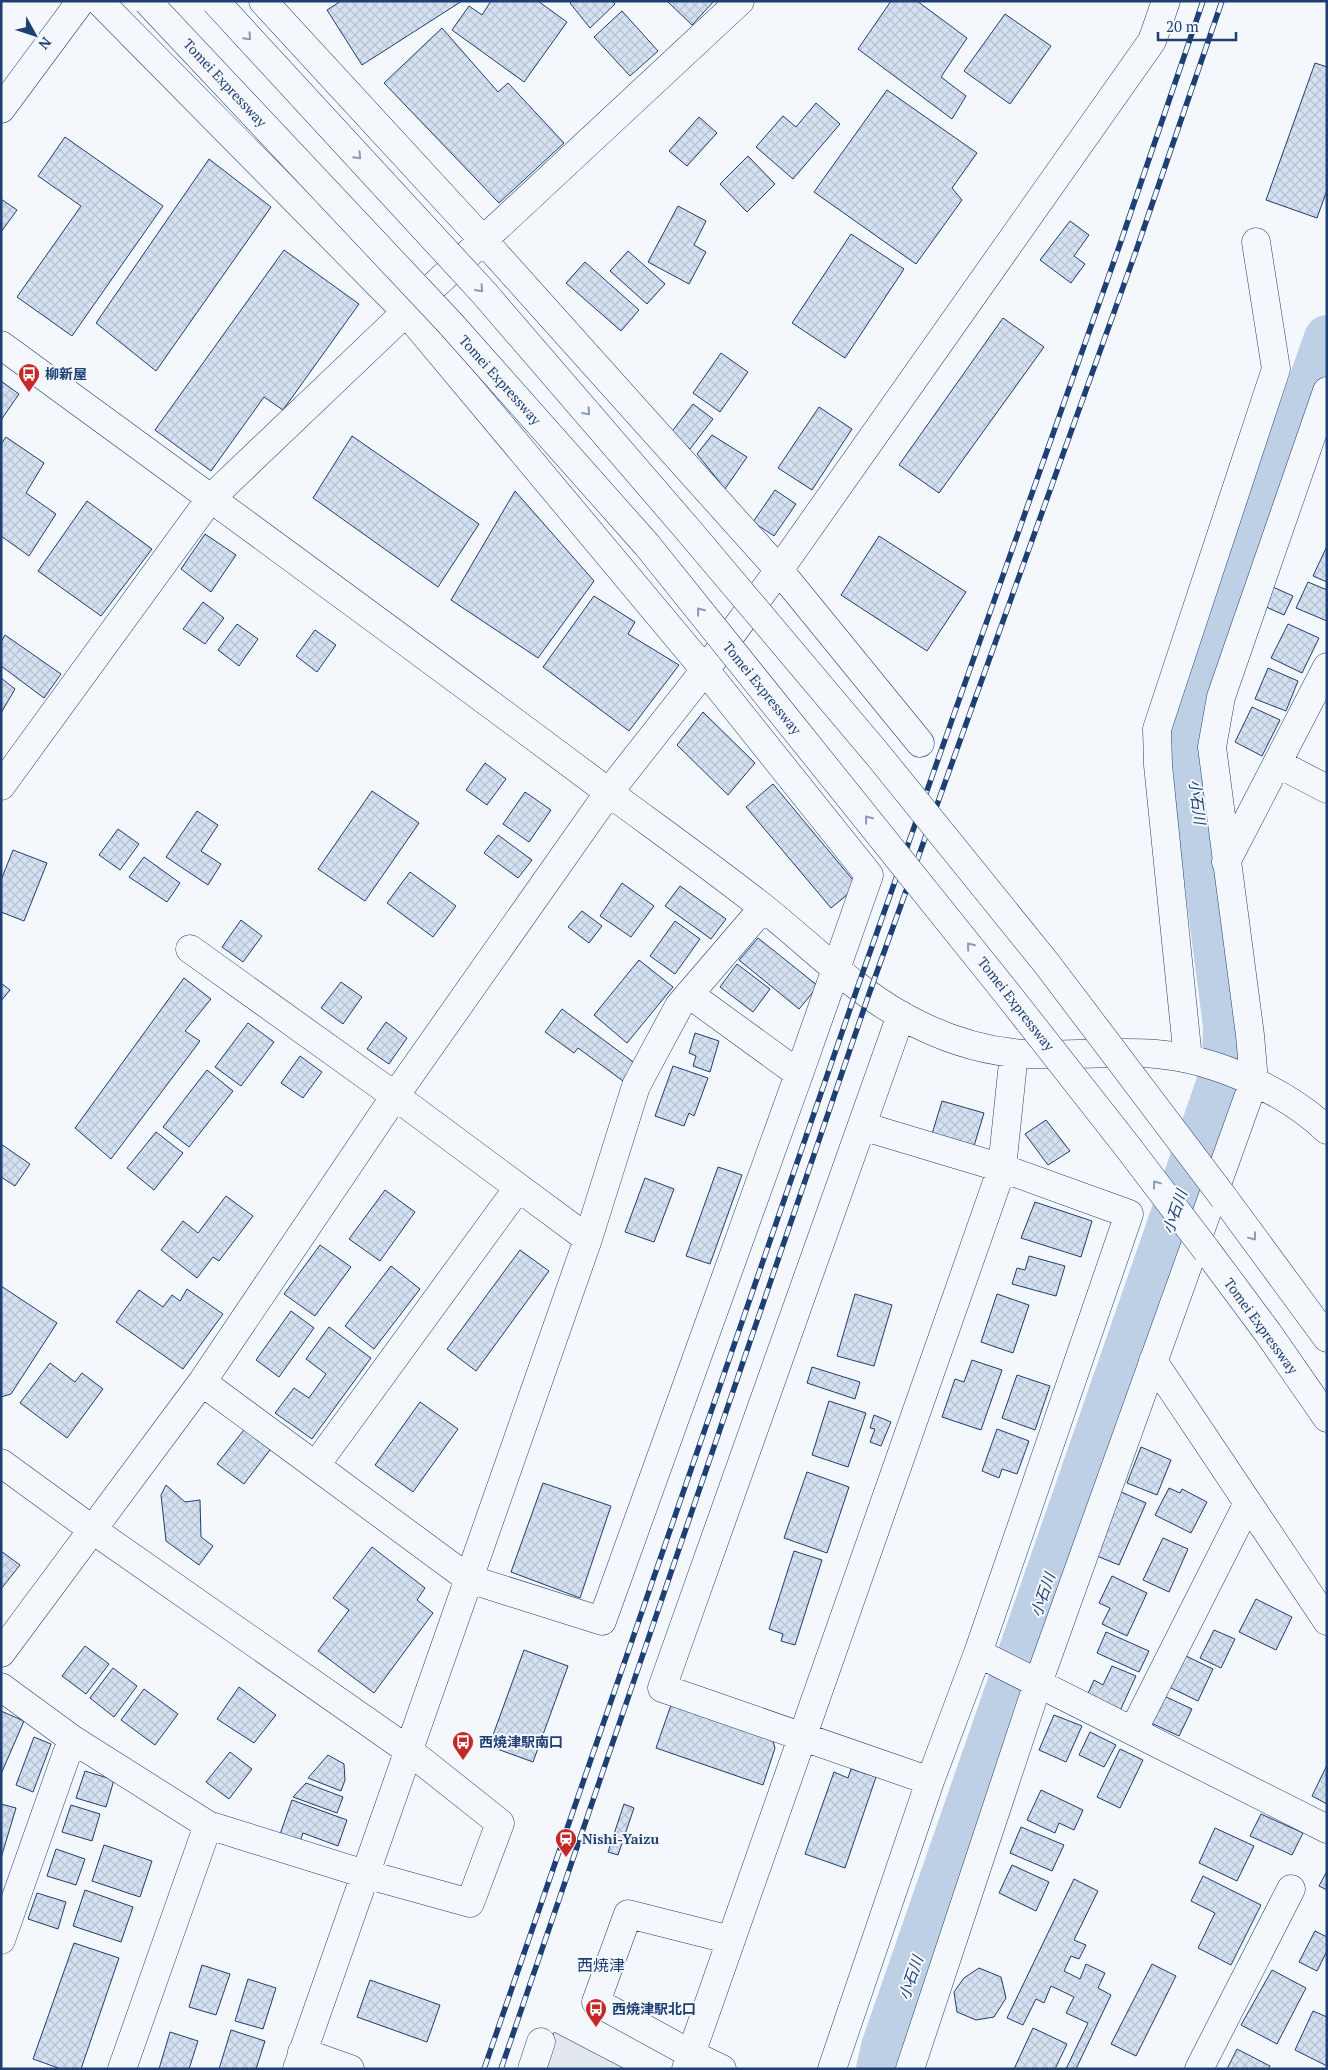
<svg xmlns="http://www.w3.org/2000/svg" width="1328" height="2070" viewBox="0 0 1328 2070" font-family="'PT Serif','Noto Sans JP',serif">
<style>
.parking{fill:#e3e8f0;stroke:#687fa3}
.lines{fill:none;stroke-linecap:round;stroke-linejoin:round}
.river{stroke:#bed0e5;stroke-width:46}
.building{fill:url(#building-cross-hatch);stroke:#1d3f73}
.minor-casing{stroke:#1d3f73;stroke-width:29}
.highway-casing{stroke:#1d3f73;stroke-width:29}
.minor{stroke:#f4f7fb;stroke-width:28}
.highway{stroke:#f4f7fb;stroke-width:28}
.rail-casing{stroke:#1d3f73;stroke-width:5.5}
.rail{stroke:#f4f7fb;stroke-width:4;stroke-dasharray:11;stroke-linecap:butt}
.highway-bridge-casing{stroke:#1d3f73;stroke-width:29;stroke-linecap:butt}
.highway-bridge{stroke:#f4f7fb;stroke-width:28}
.oneway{stroke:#889bb7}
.labels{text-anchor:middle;stroke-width:4;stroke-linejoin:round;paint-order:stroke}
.street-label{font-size:14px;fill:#1d3f73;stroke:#f4f7fb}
.poi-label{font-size:14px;font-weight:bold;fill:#1d3f73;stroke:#f4f7fb;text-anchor:start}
.water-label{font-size:15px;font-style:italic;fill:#1d3f73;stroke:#f4f7fb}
.quarter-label{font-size:16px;fill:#1d3f73;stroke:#f4f7fb}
</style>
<defs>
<pattern id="building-cross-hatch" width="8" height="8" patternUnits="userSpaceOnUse" patternTransform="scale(1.25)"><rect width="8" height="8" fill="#d5e0f0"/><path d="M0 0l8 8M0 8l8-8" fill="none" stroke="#b6c1d1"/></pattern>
</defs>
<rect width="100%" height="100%" fill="#f4f7fb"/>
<path class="parking" d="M554,2032L625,2069H542Z"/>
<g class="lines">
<path class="river" d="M879,2069L884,2047L1218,1087L1225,1057L1226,1026L1191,755L1192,732L1197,708L1327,338"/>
</g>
<path class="building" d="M341,1H462L362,65L327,10Z
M491,1H538L567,22L524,82L452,30L469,6L482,15Z
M572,1H613L615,4L590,28L570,3Z
M667,1H714L692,25Z
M891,1H917L967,38L941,77L966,96L952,119L858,49Z
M622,11L658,51L630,76L594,37Z
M1005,14L1051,46L1010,104L964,71Z
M442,28L498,92L508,83L564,143L499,203L384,83Z
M1315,63L1327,67V190L1317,218L1266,200Z
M887,90L977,153L952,188L962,200L916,264L814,192Z
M816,103L840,124L793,179L756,147L783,116L796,127Z
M699,117L717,133L687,166L669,151Z
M65,137L163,206L72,336L17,297L81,206L38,176Z
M748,156L775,184L747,212L720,184Z
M209,159L271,207L156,371L96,323Z
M1,199L17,210L1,232Z
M678,206L706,221L694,245L706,252L689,284L648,262Z
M1070,221L1089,235L1074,256L1085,264L1071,283L1040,260Z
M851,234L904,269L845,358L792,323Z
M284,250L359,304L283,410L264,397L211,471L155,430Z
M628,251L665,284L647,304L610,271Z
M585,262L639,310L621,331L566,283Z
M1003,318L1044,347L939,493L899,465Z
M721,353L748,372L720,412L693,393Z
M1,381L19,394L1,420Z
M693,404L713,419L690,449L670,434Z
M819,407L852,429L812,490L778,468Z
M712,435L747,457L725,489L697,454Z
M352,436L479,524L438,587L313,498Z
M6,437L44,463L26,493L56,514L29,556L1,536V444Z
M775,490L796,504L774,536L753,522Z
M515,491L594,581L538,658L451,600Z
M87,501L152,549L101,616L38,571Z
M205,534L236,555L211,592L181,569Z
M879,536L966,592L927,651L841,595Z
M1327,546V582L1313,576Z
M1308,582L1327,590V621L1296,608Z
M1273,587L1293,596L1284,615L1264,606Z
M594,596L635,622L628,634L679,665L629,731L543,667Z
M203,602L224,618L205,644L183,629Z
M237,624L258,639L239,666L218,650Z
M1288,624L1319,638L1302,673L1271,658Z
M315,630L336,645L317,672L296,656Z
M5,635L61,674L44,698L1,666V642Z
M1268,668L1298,681L1286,711L1255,699Z
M1,678L15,689L1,713Z
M1252,707L1280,720L1262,756L1235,742Z
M703,712L755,763L728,795L677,745Z
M485,763L506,779L487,805L466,790Z
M773,784L858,886L831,908L746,807Z
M372,791L419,823L365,901L318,869Z
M525,792L551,810L529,842L503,824Z
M197,811L218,825L201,851L221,864L208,885L166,857Z
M118,829L139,844L120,870L99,855Z
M498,835L532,860L518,878L484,853Z
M13,850L47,863L24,921L1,912V880Z
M144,857L180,883L167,902L129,877Z
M410,872L456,906L433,937L387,903Z
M622,883L654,906L631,937L600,916Z
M680,886L726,919L711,939L665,906Z
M582,911L602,926L589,943L568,927Z
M241,920L262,936L243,962L222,947Z
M675,921L700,939L675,974L650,956Z
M758,938L818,986L799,1009L739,960Z
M639,960L673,987L627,1043L594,1015Z
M737,964L770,989L753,1012L720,987Z
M184,978L211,999L185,1031L200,1041L111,1159L75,1128Z
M341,982L362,997L343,1024L321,1008Z
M1,983L10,990L1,1001Z
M562,1009L636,1064L623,1081L578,1048L574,1053L545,1032Z
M386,1022L407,1038L389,1064L367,1049Z
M248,1023L274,1042L241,1086L215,1067Z
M695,1033L719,1041L710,1072L693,1066L696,1056L689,1053Z
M300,1056L322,1072L303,1098L281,1083Z
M673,1066L708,1078L694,1116L689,1113L684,1126L655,1116Z
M207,1070L233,1091L189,1147L163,1127Z
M942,1101L984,1113L974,1146L932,1134Z
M1046,1120L1070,1151L1048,1165L1025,1134Z
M156,1132L183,1153L154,1190L127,1168Z
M1,1144L30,1164L15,1186L1,1177Z
M718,1167L742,1175L710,1264L686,1256Z
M645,1178L674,1189L654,1242L625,1232Z
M385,1190L415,1212L380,1261L349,1239Z
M226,1196L253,1216L219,1261L213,1257L197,1278L161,1250L183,1221L198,1233Z
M1035,1202L1092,1221L1081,1257L1021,1238Z
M320,1245L351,1267L315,1316L284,1294Z
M520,1250L549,1271L476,1371L447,1349Z
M1029,1256L1065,1266L1056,1296L1012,1284L1017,1268L1025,1270Z
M391,1266L420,1289L374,1349L345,1326Z
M1,1286L57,1323L11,1394L1,1397Z
M187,1289L223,1314L183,1369L116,1322L139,1290L163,1307L172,1295L180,1301Z
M855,1294L892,1305L874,1366L837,1356Z
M997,1294L1029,1305L1013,1353L981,1342Z
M291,1311L314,1328L279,1377L256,1360Z
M329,1327L371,1358L312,1439L275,1413L294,1388L309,1398L326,1374L306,1359Z
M972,1360L1002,1370L981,1430L942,1417L955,1379L964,1382Z
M50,1363L75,1382L82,1373L103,1389L67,1438L20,1403Z
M812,1367L860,1382L855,1399L807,1383Z
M1017,1375L1050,1386L1035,1430L1002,1418Z
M829,1401L866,1413L848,1467L812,1455Z
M420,1402L458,1429L413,1492L375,1465Z
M874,1415L891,1422L881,1446L870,1442L875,1429L870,1428Z
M247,1426L273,1446L244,1484L217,1464Z
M997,1429L1029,1441L1017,1474L1002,1469L999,1478L982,1471Z
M1141,1447L1171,1460L1157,1495L1127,1483Z
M807,1472L849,1487L827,1553L784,1538Z
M543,1483L611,1506L580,1598L511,1572Z
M166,1485L185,1502L200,1500L201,1537L213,1546L199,1565L166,1541L161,1495Z
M1169,1488L1180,1493L1182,1489L1207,1502L1191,1533L1155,1515Z
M1119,1491L1146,1503L1119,1565L1092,1554Z
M1163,1538L1188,1549L1169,1592L1143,1580Z
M372,1547L425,1588L417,1600L433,1613L374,1693L318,1651L349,1610L333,1598Z
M1,1551L20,1565L1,1589Z
M794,1551L822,1560L795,1645L781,1641L783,1634L769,1629Z
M1112,1576L1147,1593L1127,1636L1102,1624L1110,1608L1099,1603Z
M1256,1599L1292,1617L1276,1650L1239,1632Z
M1214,1630L1235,1639L1221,1668L1200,1658Z
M1106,1632L1149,1651L1139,1672L1097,1653Z
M85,1646L109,1664L86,1694L62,1676Z
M524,1650L568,1666L533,1762L489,1746Z
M1184,1655L1213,1669L1198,1701L1169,1687Z
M1112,1666L1136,1676L1119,1713L1086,1698L1094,1680L1103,1685Z
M113,1668L137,1686L114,1717L90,1698Z
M239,1687L276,1715L254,1743L217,1719Z
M144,1689L178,1714L155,1745L121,1720Z
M1164,1696L1192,1709L1179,1736L1151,1723Z
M672,1702L771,1735L775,1748L763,1785L656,1748Z
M1,1711L24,1721L1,1774Z
M1054,1715L1082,1726L1066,1762L1039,1750Z
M1090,1732L1116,1745L1104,1767L1079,1755Z
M34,1737L51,1744L33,1792L16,1785Z
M1120,1749L1143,1760L1120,1808L1097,1797Z
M230,1752L252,1769L229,1799L206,1782Z
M328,1755L344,1764L345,1780L341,1791L308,1778Z
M1327,1765V1804L1312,1796Z
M851,1769L876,1777L845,1868L805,1854L834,1772L848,1778Z
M85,1771L114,1780L106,1807L76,1798Z
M306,1783L343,1797L337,1813L293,1797Z
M1041,1790L1083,1810L1074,1830L1059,1823L1055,1833L1027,1820Z
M292,1800L347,1820L338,1846L303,1833L299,1844L279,1837Z
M1,1804L16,1808L1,1858Z
M624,1804L634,1808L618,1855L608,1852Z
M71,1805L100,1814L92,1841L62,1832Z
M1261,1814L1303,1833L1292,1855L1250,1836Z
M1021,1827L1064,1845L1052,1871L1010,1853Z
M1215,1828L1254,1846L1237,1881L1199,1863Z
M104,1845L152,1861L140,1897L92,1881Z
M56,1849L85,1859L76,1885L47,1876Z
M1012,1865L1049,1882L1036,1911L999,1893Z
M1327,1871V1890L1319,1886Z
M1203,1876L1261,1905L1231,1965L1198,1948L1215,1913L1191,1901Z
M1074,1879L1098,1891L1074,1940L1086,1945L1079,1959L1071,1956L1064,1971L1080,1979L1086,1964L1105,1973L1098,1988L1111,1995L1076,2069H1066L1088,2023L1066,2013L1074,1997L1051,1986L1044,2003L1036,1999L1023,2025L1007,2018Z
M85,1890L133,1907L121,1942L73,1926Z
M37,1893L66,1902L58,1929L28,1919Z
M1315,1931L1327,1937V1951L1317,1971L1299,1962Z
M74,1943L119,1958L81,2069H61L33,2059Z
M1152,1964L1176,1976L1136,2056L1111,2044Z
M202,1965L230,1974L216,2015L189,2007Z
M979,1968L1001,1977L1006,1998L994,2017L976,2020L957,2012L954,1992L964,1978Z
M1272,1970L1306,1988L1277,2044L1241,2025Z
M248,1979L276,1988L263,2029L235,2021Z
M370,1980L440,2005L427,2042L357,2017Z
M1313,2011L1327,2017V2066L1295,2050Z
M1033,2028L1067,2044L1055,2069H1014Z
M231,2030L265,2041L256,2069H219Z
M170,2032L198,2041L189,2069H159Z
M1237,2049L1270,2066L1268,2069H1227Z"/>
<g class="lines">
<g class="minor-casing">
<path id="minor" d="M99,1L406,312L705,670L869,875L799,1074L602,1621L469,1579L202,1382
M263,1L483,240L779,570L920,743
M1,109L81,1
M1,345C208,496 415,647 619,800C668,836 717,871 765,909C810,945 852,988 902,1016C936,1035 975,1049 1014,1053C1061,1058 1109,1050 1156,1054C1214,1059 1285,1090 1327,1130
M1277,763L1327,789
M1,786L210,499L406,312L740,1
M1226,862L1327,667
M190,949L395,1096L588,1239
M689,994L799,1074
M901,1015L662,1688L930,1781
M1188,1059L1158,765L1157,729L1276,369L1256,242
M1153,1361L1327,1621
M1,1463L93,1530L408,1750L500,1823L470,1903L365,1874L208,1825L72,1739L1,1687
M316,1465L518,1188
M1,1653L202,1382L395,1096L609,792L705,670L779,570L1152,41L1166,1
M978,1653L1327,1829
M1133,1731L1248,1503
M1,1940L72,1739
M302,2052L350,2069
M122,2069L208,1825
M297,2069L588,1239L636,1086L679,1006L763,908
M532,2069L541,2042
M686,2069L691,2054L596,2002L628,1914L731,1940
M722,2069L691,2054L1002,1168L1014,1053
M832,2069L930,1781L978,1653L1129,1214L1002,1168L862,1126
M910,2069L1038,1683L1254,1081L1250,1035L1212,747L1221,697L1327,391
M1199,2069L1291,1889"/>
</g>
<g class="highway-casing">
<path id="highway" d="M1224,1198L1327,1338
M1207,1251L1268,1333L1327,1418"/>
</g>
<use href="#minor" class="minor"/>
<use href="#highway" class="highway"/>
<g class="rail-casing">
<path id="rail" d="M484,2069L858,986L1119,247L1203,1
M501,2069L869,994L1136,251L1222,1"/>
</g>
<use href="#rail" class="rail"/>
<g class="highway-bridge-casing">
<path id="highway-bridge" d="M147,1L449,322L647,545L1009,996L1127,1146L1207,1251
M215,1L484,293L689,531L878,755L1047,964L1224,1198"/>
</g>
<use href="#highway-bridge" class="highway-bridge"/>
</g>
<defs><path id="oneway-chevron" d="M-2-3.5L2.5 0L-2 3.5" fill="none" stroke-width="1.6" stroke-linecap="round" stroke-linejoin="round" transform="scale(1.25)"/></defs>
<g class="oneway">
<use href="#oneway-chevron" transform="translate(248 37) rotate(47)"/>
<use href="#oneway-chevron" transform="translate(358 156) rotate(47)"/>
<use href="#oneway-chevron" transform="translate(480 289) rotate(48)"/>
<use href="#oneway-chevron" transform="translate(587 412) rotate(49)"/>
<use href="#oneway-chevron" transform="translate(700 611) rotate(-129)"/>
<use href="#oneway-chevron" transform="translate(868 819) rotate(-129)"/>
<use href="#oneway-chevron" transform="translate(970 946) rotate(-129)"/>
<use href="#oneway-chevron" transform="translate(1156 1184) rotate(-127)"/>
<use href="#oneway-chevron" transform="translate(1253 1237) rotate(53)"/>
</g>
<defs>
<g id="bus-pin" transform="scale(1.125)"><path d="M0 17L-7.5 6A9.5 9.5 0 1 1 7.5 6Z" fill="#c62828" stroke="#f4f7fb"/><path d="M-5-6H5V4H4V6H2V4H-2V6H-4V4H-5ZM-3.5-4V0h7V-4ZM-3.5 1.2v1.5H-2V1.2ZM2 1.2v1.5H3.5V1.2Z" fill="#fff"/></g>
<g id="station-pin" transform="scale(1.125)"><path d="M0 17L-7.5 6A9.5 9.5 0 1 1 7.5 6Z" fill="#c62828" stroke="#f4f7fb"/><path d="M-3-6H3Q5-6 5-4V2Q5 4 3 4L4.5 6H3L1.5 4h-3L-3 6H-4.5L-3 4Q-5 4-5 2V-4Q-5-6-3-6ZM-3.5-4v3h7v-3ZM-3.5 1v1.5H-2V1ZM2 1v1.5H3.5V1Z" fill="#fff"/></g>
</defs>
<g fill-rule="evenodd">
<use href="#bus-pin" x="29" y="374"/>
<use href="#bus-pin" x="463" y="1742"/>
<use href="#station-pin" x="566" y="1839"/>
<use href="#bus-pin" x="596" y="2009"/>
</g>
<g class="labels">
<g class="street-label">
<text transform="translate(225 83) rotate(47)" y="5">Tomei Expressway</text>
<text transform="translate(500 380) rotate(48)" y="5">Tomei Expressway</text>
<text transform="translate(762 688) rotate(51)" y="5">Tomei Expressway</text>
<text transform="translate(1016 1004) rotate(52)" y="5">Tomei Expressway</text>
<text transform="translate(1261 1326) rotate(54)" y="5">Tomei Expressway</text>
</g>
<g class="poi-label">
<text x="45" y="379">柳新屋</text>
<text x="479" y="1747">西焼津駅南口</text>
<text x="582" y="1844">Nishi-Yaizu</text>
<text x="612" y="2014">西焼津駅北口</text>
</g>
<g class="water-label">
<text transform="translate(1197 802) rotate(83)" y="5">小石川</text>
<text transform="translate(1175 1212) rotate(-71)" y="5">小石川</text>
<text transform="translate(1043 1595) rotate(-71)" y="5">小石川</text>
<text transform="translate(911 1978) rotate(-71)" y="5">小石川</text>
</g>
<g class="quarter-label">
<text x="601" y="1971">西焼津</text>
</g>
</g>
<rect width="1328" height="2070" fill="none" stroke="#1d3f73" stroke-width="5"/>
<g transform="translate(35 35) rotate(130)" stroke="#f4f7fb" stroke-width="4" paint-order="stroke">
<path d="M0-4L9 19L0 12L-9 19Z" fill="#1d3f73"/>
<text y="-8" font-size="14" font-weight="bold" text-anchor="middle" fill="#1d3f73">N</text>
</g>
<path d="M1158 32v8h78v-8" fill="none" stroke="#1d3f73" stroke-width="2.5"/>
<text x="1166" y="32" font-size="15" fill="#1d3f73" stroke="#f4f7fb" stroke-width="4" paint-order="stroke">20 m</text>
</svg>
